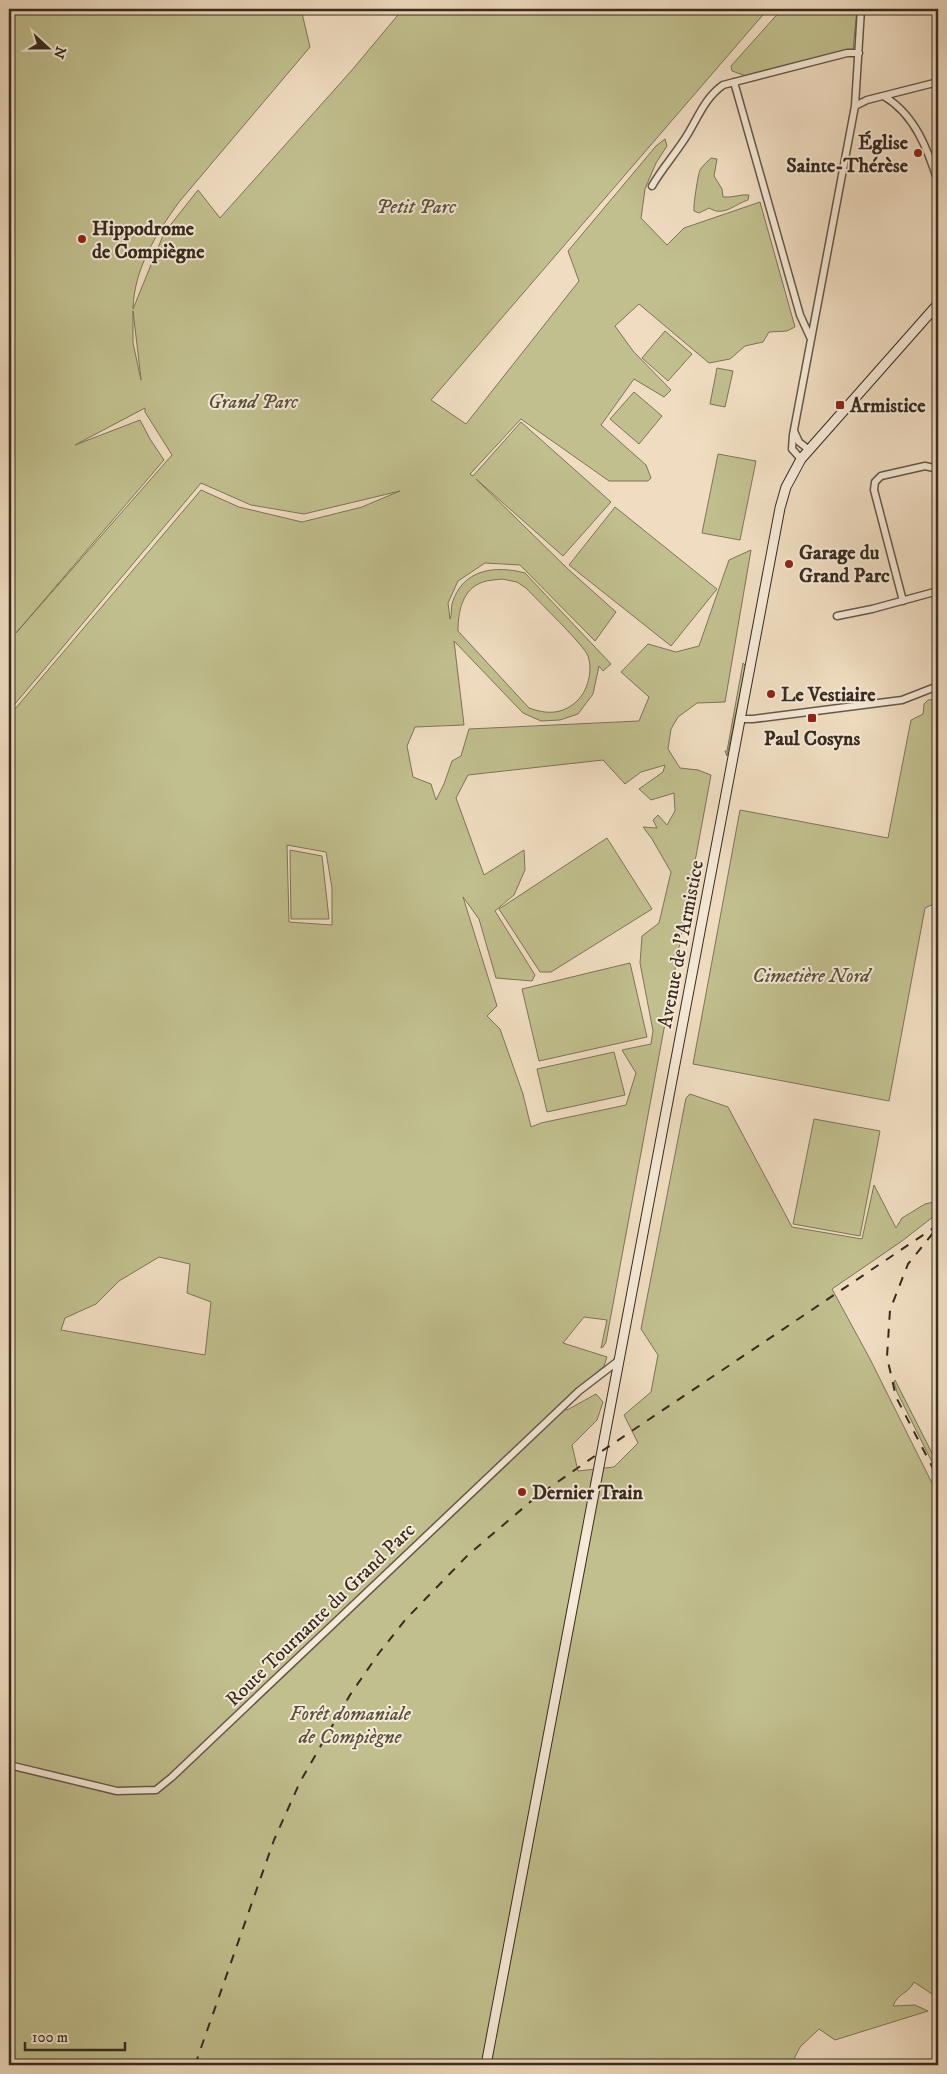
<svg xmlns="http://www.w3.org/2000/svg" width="947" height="2074" viewBox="0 0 947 2074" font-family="'IM FELL DW Pica',serif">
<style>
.green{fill:#c1bf8e;stroke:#7c7556;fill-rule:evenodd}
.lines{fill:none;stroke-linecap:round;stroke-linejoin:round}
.street-casing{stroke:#655848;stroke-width:9}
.secondary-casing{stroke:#372b1f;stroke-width:11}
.street{stroke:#f5e9d7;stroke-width:6}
.secondary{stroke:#f5e9d7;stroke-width:9}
.rail{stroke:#372b1f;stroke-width:2;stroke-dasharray:9 9;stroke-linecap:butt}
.poi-dot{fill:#8f2418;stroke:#f5e9d7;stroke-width:2}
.labels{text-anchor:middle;stroke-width:4;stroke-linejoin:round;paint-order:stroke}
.poi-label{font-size:20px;font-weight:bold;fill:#372b1f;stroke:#f5e9d7;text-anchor:start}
.park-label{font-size:20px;font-style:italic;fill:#5a503b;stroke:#f5e9d7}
.street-label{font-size:20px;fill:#372b1f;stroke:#f5e9d7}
</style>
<rect width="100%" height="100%" fill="#f0ddc1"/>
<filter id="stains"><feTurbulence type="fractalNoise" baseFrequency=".004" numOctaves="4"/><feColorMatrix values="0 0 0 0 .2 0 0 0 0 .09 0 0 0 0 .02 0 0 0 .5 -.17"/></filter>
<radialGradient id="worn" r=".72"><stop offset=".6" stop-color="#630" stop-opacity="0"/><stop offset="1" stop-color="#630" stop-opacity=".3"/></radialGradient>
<path class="green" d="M9,9H301L310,47L179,202C156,234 134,269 133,309L164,233L198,190L220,218L352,70L403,9H768L431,400L466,424L579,281L568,251L656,146L665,139L667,146L656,163L645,189L641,218L667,245L684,228L760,202L795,327L787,331L769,332L763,342L745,346L730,359L709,363L639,304L615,326L633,351L671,390L664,397L634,379L601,425L646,465L651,478L648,481H609L521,419L470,474L473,476L521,422L611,502L563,556L476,479L569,570L616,612L595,641L520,565L485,563L458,581L448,603L450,619C452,615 451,609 452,604C462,569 495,565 525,573L611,664L603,671L599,666L593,694L578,714L560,720L541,721L523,713L454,641L464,725L415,727L407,746L413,777L431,784L436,800L444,784L452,761L461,756L469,729L639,721L649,697L621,672L648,644L676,652L699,646L729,560L751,550L725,702L697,703L678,717L671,729L668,749L680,768L698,770L711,775L606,1342L603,1347L601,1348L607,1320L584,1317L563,1343L607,1357L604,1366L561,1405L567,1410L596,1394L603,1402L597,1420L572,1445L578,1471L614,1467L638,1443L624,1415L651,1392L658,1355L641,1329L686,1098L690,1094L728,1107L792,1227L862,1239L874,1185L896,1228L902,1218L925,1204L938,1201V1213L902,1241L832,1289L870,1359L938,1495V1992L932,1994L914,1982C908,1994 898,1993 893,2006L915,2005L928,2011L835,2040L819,2029L800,2047L791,2065H9V716L201,490L239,507L302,522L362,507L400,491L304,514L251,505L201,483L9,711ZM133,311L141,379V380L133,343ZM145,408V412L172,455L16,633L164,460L150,439L140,420L75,445ZM502,579L517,582L526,588C536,599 585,646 588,656C593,671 588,691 576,702C561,715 546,714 529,708L458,631C458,612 462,589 483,582C488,580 496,580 502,579ZM603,760L625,784L641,772L665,765L663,772L639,789L651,800L674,793L675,811L667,825L658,815L653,820L657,828L643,827L652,839L671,872L659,923L642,936L640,963L653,1031L651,1044L622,1050L636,1073L626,1105L541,1123L531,1127L523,1094L500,1029L487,1016L497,1006L463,897L479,919L496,978L532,981L535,975L495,911L514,895L525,870L524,850L484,875L456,798L468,775ZM287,845L326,852L332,888V925L289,922ZM159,1257L190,1264L187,1293L211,1302L205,1355L61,1330L65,1318L96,1304L119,1281Z
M782,9H857L853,50L746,76L732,71L731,66Z
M711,158L717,159L714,176L722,189L723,197C732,198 740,194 749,195L748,200C733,205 724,217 709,208L699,213L694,211C693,207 698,174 700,170C703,165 707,162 711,158Z
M665,331L692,354L668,381L642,358Z
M717,368L733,371L725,407L710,404Z
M634,392L662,416L639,444L610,419Z
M718,454L756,461L740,540L702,533Z
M615,507L717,589L671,646L569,565Z
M743,663L746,666L727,756L725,751H727Z
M937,699L938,902L925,908L889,1101L693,1064L740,810L888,838L911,720L923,714L924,704L928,700Z
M607,838L652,909L551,972H540L499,909Z
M290,850L322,856L329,919H291Z
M630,963L647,1037L539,1061L522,989Z
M614,1052L625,1095L547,1112L537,1069Z
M814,1119L880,1131L860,1236L793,1224Z
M895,1380L938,1465V1474L897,1392L894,1382Z"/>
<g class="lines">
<g class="street-casing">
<path id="street" d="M734,82L800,315L810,337
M885,97C915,115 928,150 938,182
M855,106L867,100L938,82
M652,186C663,167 678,151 689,132C699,115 706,97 723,85L847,53H859
M794,431L799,442L808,449
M801,459L792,449L793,435L855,106L861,9
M903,601L874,490L875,482L881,476L925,466L934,468L938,473
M837,616L872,609L938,591
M740,719H753L902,700L938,686
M9,1765L117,1791L156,1790L172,1777L579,1391L618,1361"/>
</g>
<g class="secondary-casing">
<path id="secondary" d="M486,2065L780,508L786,487L801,459L938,304"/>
</g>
<use href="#street" class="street"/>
<use href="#secondary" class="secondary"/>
<path class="rail" d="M933,1233L908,1264L890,1310L887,1357L896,1397L938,1478
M195,2065L274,1840L300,1782L350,1695L379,1653L406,1619L468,1555L536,1497L602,1451L938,1225"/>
</g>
<g class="poi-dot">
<circle cx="918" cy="153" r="5"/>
<circle cx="82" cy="239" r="5"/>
<rect x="835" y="400" width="10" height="10" rx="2.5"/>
<circle cx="789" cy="564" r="5"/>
<circle cx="771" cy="694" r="5"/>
<rect x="807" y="713" width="10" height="10" rx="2.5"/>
<circle cx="522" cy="1492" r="5"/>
</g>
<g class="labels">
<g class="poi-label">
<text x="908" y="149" text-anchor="end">Église<tspan x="908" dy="23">Sainte-Thérèse</tspan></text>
<text x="92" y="235">Hippodrome<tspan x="92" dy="23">de Compiègne</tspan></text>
<text x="850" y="412">Armistice</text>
<text x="799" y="559">Garage du<tspan x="799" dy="23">Grand Parc</tspan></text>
<text x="781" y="701">Le Vestiaire</text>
<text x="812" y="745" text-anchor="middle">Paul Cosyns</text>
<text x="532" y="1499">Dernier Train</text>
</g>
<g class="park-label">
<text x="416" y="213">Petit Parc</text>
<text x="253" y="408">Grand Parc</text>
<text x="811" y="982">Cimetière Nord</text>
<text x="350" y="1720">Forêt domaniale<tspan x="350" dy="23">de Compiègne</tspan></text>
</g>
<g class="street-label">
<text transform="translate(680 944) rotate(-79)" y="7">Avenue de l'Armistice</text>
<text transform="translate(320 1614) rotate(-44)" y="7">Route Tournante du Grand Parc</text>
</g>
</g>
<rect width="947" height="2074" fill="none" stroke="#f0ddc1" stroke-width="30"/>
<rect x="10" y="10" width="927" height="2054" fill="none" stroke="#372b1f" stroke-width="2.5"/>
<rect x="15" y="15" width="917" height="2044" fill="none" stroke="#372b1f"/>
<g transform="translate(48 48) rotate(111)" stroke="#f5e9d7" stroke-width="4" paint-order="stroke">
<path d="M0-4L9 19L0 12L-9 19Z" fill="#372b1f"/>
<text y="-8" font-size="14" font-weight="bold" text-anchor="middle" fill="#372b1f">N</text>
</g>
<path d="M25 2042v8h100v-8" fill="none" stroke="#372b1f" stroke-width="2.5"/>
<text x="32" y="2042" font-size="15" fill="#372b1f" stroke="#f5e9d7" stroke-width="4" paint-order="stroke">100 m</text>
<rect width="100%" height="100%" filter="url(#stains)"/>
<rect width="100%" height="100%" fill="url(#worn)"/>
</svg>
